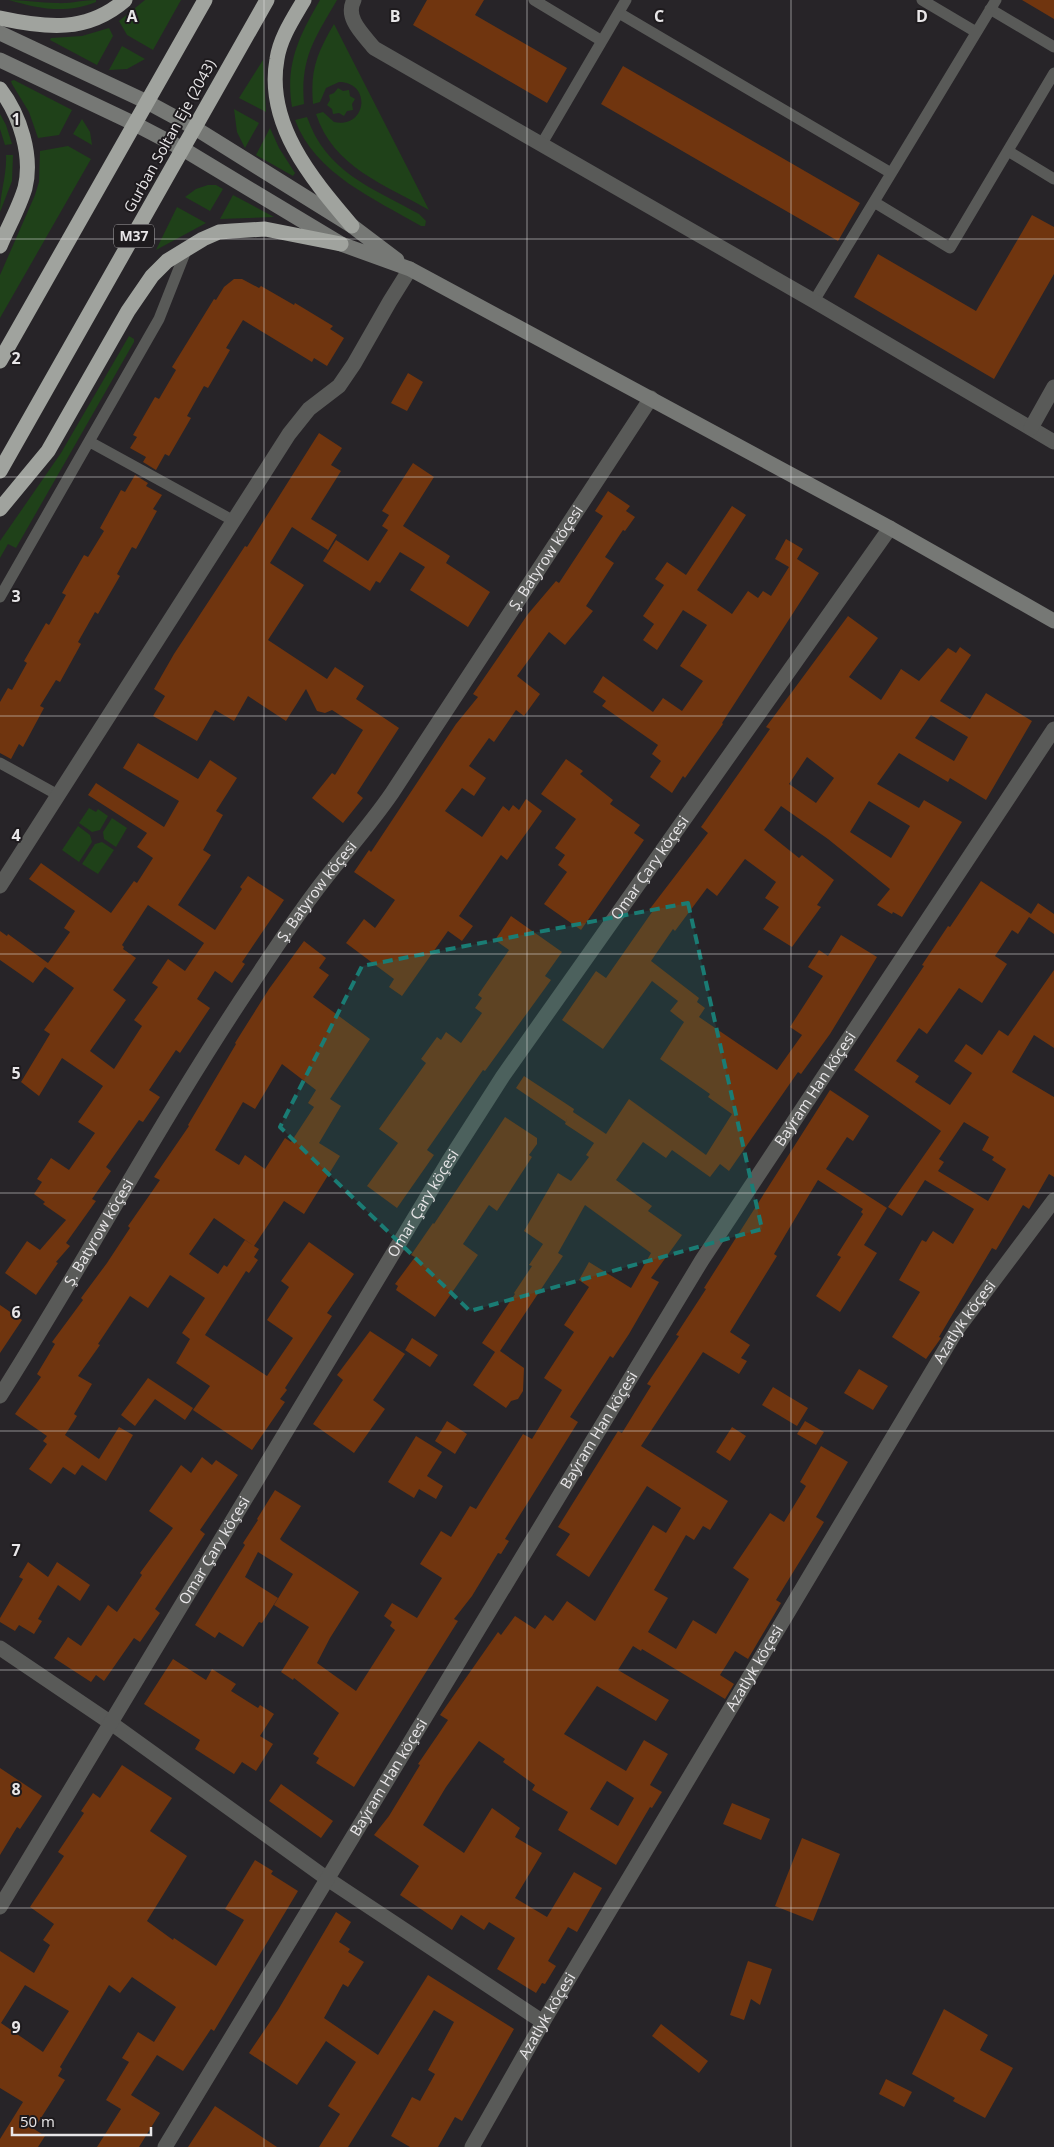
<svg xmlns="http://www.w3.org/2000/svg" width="1054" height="2147" viewBox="0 0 1054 2147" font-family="'Open Sans',sans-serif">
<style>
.green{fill:#1f4119}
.building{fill:#70350f;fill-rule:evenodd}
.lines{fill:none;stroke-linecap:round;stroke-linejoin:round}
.lane{stroke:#595a58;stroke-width:11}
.street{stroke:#595a58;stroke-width:15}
.secondary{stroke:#767875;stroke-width:15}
.highway{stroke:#a0a39e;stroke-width:15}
.marked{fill:#1a7c74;fill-opacity:0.2;stroke:#1a7c74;stroke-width:4;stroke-dasharray:10 6;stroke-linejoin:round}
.grid{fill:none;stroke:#e8e6e8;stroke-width:1;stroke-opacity:0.55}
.labels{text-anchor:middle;stroke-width:4;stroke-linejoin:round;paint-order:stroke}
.shield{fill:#1e1b1e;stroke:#aba9ab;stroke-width:1}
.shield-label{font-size:14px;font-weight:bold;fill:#e8e6e8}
.street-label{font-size:15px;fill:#e8e6e8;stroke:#1e1b1e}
.grid-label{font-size:16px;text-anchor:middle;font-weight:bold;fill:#e8e6e8;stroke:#1e1b1e;stroke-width:4;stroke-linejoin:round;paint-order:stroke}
</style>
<rect width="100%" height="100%" fill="#272428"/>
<path class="green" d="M9,0C25,0 40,3 56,3C70,4 82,0 96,0V2C66,14 39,9 9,0Z
M145,0H181L153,50L127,35L119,21Z
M320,0H337C315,38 300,58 304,104L292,107C285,64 299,36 320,0Z
M334,24L429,210C384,184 333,167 316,114L323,112L334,122C367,129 372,82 339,82L326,88L320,102L313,104C310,70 317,53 334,24Z
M109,28L113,36L97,65L50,40L51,38L82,36Z
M122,46L145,59L127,69L109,70Z
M263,60L266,112L239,98Z
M14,80L72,110L59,135L38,138L29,112L12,84L11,81Z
M338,88L343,91L349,90L350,96L355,99L352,104L353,110L347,111L344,116L339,113L333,114L332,109L327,105L330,100L329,95L334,93Z
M234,109L259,123L245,148L237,132Z
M0,114L6,125L12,144L5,145L0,129Z
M307,117C326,172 372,188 419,214L426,221L425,226H421C375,199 315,174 295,120Z
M82,119L90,132L92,145L73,134Z
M270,128L279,148L295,173L293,176L256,155Z
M68,146L91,159L0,318V275L35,195L39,182L40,151Z
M6,155H13L12,181L0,212C0,192 7,175 6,155Z
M208,185H216L223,189L210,211L185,197L196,189Z
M233,195L274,217L220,219Z
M177,207L206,223L156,250Z
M129,336L134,339V342L16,548L8,544L0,558V541L61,453Z
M89,808L96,812L98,809L108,816L100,830L92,832L79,823Z
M112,818L127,828L116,847L104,839L103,832Z
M78,826L90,835L92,842L79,862L62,850Z
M102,842L114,850L98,874L82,864L95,844Z"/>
<path class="building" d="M427,0H484L475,15L567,68L547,103L413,25Z
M1022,0H1054V19Z
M623,66L860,203L838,241L601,104Z
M1032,215L1054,227V274L994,379L854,297L878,254L976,311Z
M234,279H242L259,288L261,286L294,305L295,303L333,326L330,329L344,338L327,366L314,358L312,362L243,320L226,348L230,350L208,388L204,386L187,416L191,418L169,456L165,454L156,470L143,462L146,457L130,448L137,437L133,435L155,397L159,399L176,370L172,367L214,299L216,300L224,287Z
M408,373L423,382L407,411L391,403Z
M319,433L342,448L331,465L341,471L311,519L337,535L328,550L292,527L270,563L304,585L268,640L327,679L335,667L364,686L356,699L399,728L357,793L363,798L343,823L312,798L332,773L335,775L363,730L332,710L325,713L317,711L306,689L286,721L248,696L234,721L215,710L197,741L153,716L165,696L154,689L174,654L245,546L247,547Z
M413,463L434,477L403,526L450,556L446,563L490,592L468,627L410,590L425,567L400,552L380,583L376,581L370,591L323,561L336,540L368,561L388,530L382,526L389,515L382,511Z
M135,475L148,483L146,486L162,495L153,509L157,511L136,549L132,547L117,574L120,576L98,614L95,612L78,642L81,644L60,682L56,680L40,706L44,708L23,747L19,744L11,759L0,753V702L8,688L12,690L27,663L24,661L46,623L49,625L66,595L62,593L84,555L88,557L104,531L100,528L121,490L125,492Z
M608,491L630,506L626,511L635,517L625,531L623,530L605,557L614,563L586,606L593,611L565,645L549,632L517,676L540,694L524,716L516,710L494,742L489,738L469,766L486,778L474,796L462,788L445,811L482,837L503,806L509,811L513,805L519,810L526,799L542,811L507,860L501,855L459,916L473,926L462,941L448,931L402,996L389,987L394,979L346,943L364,919L375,928L395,900L354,872L369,850L371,852L456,724L478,697L473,694L528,614L556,581L559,583L603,516L595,511Z
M732,506L746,515L697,590L732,614L748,591L758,598L763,591L771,596L789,567L775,559L786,539L803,549L797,559L819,573L722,723L723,724L685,778L683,776L672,793L650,777L661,761L652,754L658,745L602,706L606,701L593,692L603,676L653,712L663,698L682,711L703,681L680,666L707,625L683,610L657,650L643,640L654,624L643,616L664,585L655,579L667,562L686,575Z
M848,616L878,638L849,677L881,700L901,669L919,681L948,648L956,653L960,647L971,655L940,701L970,719L986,693L1032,721L986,800L950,778L948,782L899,753L877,784L919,808L924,800L962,822L902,917L893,912L892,914L877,905L890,889L828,839L781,806L764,830L799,858L802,855L834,880L817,905L821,907L792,947L763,929L779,907L765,898L776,882L745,859L717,896L707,888L675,931L673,929L651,961L699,998L697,1002L705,1008L699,1017L777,1070L802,1035L790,1027L823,976L808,967L819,950L828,956L841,935L877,957L830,1034L801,1074L798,1072L729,1171L720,1164L710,1177L672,1150L666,1158L643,1142L616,1180L652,1206L648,1211L682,1235L651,1278L659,1282L629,1334L613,1358L610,1356L570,1417L578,1422L505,1539L509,1541L501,1554L498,1553L472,1596L454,1619L458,1621L354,1787L316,1763L319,1758L313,1754L339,1713L294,1678L293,1680L281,1672L309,1627L274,1605L293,1574L258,1552L245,1577L278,1598L262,1623L259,1622L243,1647L219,1632L215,1638L195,1625L245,1545L243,1543L258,1520L257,1519L275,1490L301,1506L280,1539L282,1541L359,1592L330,1638L317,1663L356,1691L395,1630L390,1626L392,1622L384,1616L392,1603L417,1618L442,1578L420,1564L441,1531L451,1537L470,1506L476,1509L523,1434L532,1439L562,1390L544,1378L574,1332L564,1325L589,1287L579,1280L589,1262L631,1288L651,1253L585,1205L558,1253L563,1256L500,1351L524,1368L523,1391L518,1399L511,1401L506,1408L473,1385L495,1352L482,1343L515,1294L514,1293L532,1266L529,1265L543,1244L524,1231L558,1173L571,1181L589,1157L586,1155L594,1143L565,1124L567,1119L566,1122L516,1088L524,1076L574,1109L573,1112L606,1134L629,1099L706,1155L732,1114L708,1097L710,1094L660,1059L684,1022L670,1011L678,1001L652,981L603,1049L562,1020L596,971L606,978L652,912L649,910L708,833L701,827L770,729L766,727ZM931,715L968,737L954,761L915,738ZM807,757L834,778L816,803L789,784ZM869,801L910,826L891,858L850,832Z
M138,743L198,779L210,760L237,778L216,811L223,815L203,850L211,855L178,905L215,930L242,889L240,887L248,876L284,900L242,962L245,964L232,983L215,971L197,999L210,1008L180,1053L176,1050L149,1090L160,1097L143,1122L139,1120L106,1167L111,1171L92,1199L96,1201L66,1243L70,1246L56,1262L58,1263L36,1295L5,1273L27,1241L40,1250L66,1220L43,1204L45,1202L34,1194L42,1182L37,1179L51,1158L69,1170L95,1133L78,1122L103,1086L62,1058L39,1096L21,1082L50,1034L44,1030L74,988L45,967L33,983L0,960V931L7,936L8,934L48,963L70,932L64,928L75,911L29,879L41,863L111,913L134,881L137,883L153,858L137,847L147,833L88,795L96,783L164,827L179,801L123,768ZM148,905L204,943L185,971L168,959L152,983L158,987L134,1020L142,1026L114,1069L90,1051L126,1000L113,990L136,958L123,949L124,947L122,945Z
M566,759L583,771L580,774L613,800L610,804L640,825L634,833L644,840L581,930L544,904L567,872L558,865L565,855L555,848L576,819L541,794Z
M981,881L1031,914L1038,903L1054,914V934L1029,917L1018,934L1012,930L995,956L1007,964L982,1003L959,988L927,1034L919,1028L896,1061L919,1076L915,1082L950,1105L972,1073L954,1061L966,1044L982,1055L999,1030L1008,1036L1054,970V1048L1034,1035L1012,1072L1054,1097V1177L1049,1174L1029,1209L1023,1205L996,1250L992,1248L939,1337L941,1338L926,1359L892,1337L920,1292L899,1280L922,1240L926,1242L933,1231L953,1244L974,1209L925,1180L902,1216L888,1207L941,1131L854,1070L924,966L922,965L948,926L950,927ZM964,1122L989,1137L982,1150L994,1157L992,1160L1006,1169L988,1201L938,1171L944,1162L939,1159Z
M511,916L562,952L545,976L551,980L485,1071L483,1070L427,1150L434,1155L397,1208L367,1186L398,1143L379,1129L426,1063L421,1059L437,1037L441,1040L446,1032L461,1043L482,1013L475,1008L482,998L478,995L509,950L495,940Z
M304,941L326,958L319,968L329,975L313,997L370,1039L330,1099L341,1106L319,1143L340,1156L304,1214L284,1201L254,1246L259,1249L254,1257L258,1260L249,1273L246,1271L205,1335L267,1376L293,1338L267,1320L289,1287L281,1281L309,1242L354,1274L327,1313L332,1316L285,1388L287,1390L280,1399L285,1402L252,1450L193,1410L210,1386L176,1363L190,1339L182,1333L205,1298L170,1275L148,1308L130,1296L98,1344L100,1345L78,1376L92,1384L74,1414L77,1416L65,1435L99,1459L119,1427L133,1435L106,1481L82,1465L75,1475L63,1467L51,1484L29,1469L47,1444L43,1441L47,1436L15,1414L41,1377L37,1374L55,1344L52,1342L83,1300L81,1298L107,1263L130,1228L128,1226L160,1180L154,1177L189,1126L188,1125L236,1044L235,1043L269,989ZM282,1064L316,1090L308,1103L314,1107L291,1142L285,1138L265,1169L245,1155L239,1165L215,1150L243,1102L255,1109ZM214,1218L254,1246L245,1240L227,1267L224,1265L218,1274L189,1254Z
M830,1090L869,1116L853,1141L847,1137L826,1169L887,1208L864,1245L877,1253L840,1312L816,1296L841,1257L837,1255L863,1214L861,1212L863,1209L818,1180L774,1254L777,1256L730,1332L750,1345L741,1358L747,1361L739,1374L703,1352L641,1446L728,1501L710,1530L703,1526L694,1540L686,1535L654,1590L668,1598L648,1632L676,1649L693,1620L716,1634L749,1579L733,1568L770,1513L784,1522L806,1486L800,1482L821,1446L848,1462L816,1517L824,1522L776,1600L781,1603L748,1659L735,1651L720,1675L734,1684L725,1699L642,1649L641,1651L633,1646L618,1670L669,1700L656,1721L597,1686L564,1734L626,1771L644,1740L668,1754L650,1785L662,1792L652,1808L650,1807L616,1865L558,1830L568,1812L532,1790L535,1785L503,1762L505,1759L479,1741L446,1787L423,1825L464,1853L492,1808L520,1828L515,1837L542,1853L515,1898L547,1917L574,1872L602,1888L577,1932L568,1927L548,1961L556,1966L545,1984L542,1983L536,1993L497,1969L515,1938L489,1922L484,1930L461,1915L452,1930L400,1895L419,1866L374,1835L389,1816L420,1765L418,1764L448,1720L440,1715L498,1632L501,1635L515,1616L535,1629L545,1615L553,1621L567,1601L595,1621L653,1525L666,1533L681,1508L647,1486L589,1577L556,1555L570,1534L558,1527L618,1431L622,1433L651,1386L647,1384L679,1336L676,1335L706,1289L704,1288ZM607,1781L634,1798L618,1826L590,1809Z
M505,1117L537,1138V1144L529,1155L532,1157L497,1211L489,1205L463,1244L478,1255L435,1317L396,1290L398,1286L395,1284L415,1257L411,1255L433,1223L434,1224Z
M0,1305L22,1320L0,1353Z
M370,1331L405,1354L373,1400L385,1409L354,1453L313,1424L343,1380L337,1375Z
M412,1338L438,1355L430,1367L405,1350Z
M859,1369L888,1386L873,1410L844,1393Z
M148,1378L193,1408L185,1420L155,1399L135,1426L121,1415Z
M773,1387L808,1408L797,1426L762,1405Z
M447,1421L467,1434L455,1454L435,1441Z
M805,1421L824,1432L816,1445L797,1434Z
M732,1427L746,1436L730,1461L716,1452Z
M416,1436L442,1452L427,1476L443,1486L436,1499L419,1489L414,1498L388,1482Z
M202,1457L212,1465L216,1460L238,1475L200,1530L205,1534L155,1609L160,1613L140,1642L134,1638L104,1681L96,1675L91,1682L54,1658L68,1637L81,1646L108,1605L117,1612L142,1575L140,1573L173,1528L149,1511L181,1465L191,1473Z
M28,1562L48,1577L57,1562L90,1585L80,1601L58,1585L38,1619L42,1621L34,1634L19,1625L15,1631L0,1622V1618L23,1579L19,1577Z
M173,1659L206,1680L212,1669L236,1684L231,1691L258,1708L260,1705L274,1714L260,1736L273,1744L256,1771L242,1762L234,1774L195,1749L200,1740L144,1704Z
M122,1765L172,1798L150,1831L187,1856L147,1921L173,1940L174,1938L216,1966L244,1920L225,1909L255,1860L273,1871L271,1874L298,1891L214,2031L211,2029L183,2071L157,2055L131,2095L160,2113L139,2147H97L121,2109L106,2100L129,2062L122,2058L138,2032L154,2042L176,2007L132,1977L120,1993L109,1985L60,2067L62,2069L58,2076L65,2080L34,2129L45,2136L38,2147H0V2139L23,2102L0,2088V1951L34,1973L50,1945L43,1940L54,1924L30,1907L64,1856L58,1852L84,1813L81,1811L93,1793L100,1798ZM25,1985L69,2011L43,2052L1,2023Z
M0,1768L42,1796L20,1829L17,1827L0,1855Z
M281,1784L333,1821L321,1838L269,1801Z
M732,1803L770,1819L761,1840L723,1824Z
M802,1838L840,1854L813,1921L775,1906Z
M336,1912L351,1922L339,1942L350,1949L348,1952L364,1962L348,1987L343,1984L324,2018L378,2055L428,1975L514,2029L462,2121L455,2117L438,2147H410L391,2136L412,2097L420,2101L435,2074L428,2070L454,2022L434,2010L348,2147H319L340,2114L328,2106L356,2062L326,2041L297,2085L249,2053L278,2010Z
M748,1961L772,1969L760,2005L751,1999L744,2020L730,2015Z
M944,2009L988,2035L980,2050L1013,2068L985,2118L953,2101L955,2098L912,2074Z
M661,2024L708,2061L699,2073L652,2036Z
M886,2079L912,2092L904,2107L879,2094Z
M215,2106L277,2147H188Z"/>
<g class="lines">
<path class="lane" d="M534,0L602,41
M922,0L976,32
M990,9L1054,47
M619,13L891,173
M541,145L626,0
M1008,151L1054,179
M874,202L950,248L1054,73
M814,301L996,0
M90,442L234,521
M0,597L159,319L187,248
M0,763L58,795"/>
<g class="street">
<path d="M354,0C344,18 364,35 374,48L814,301L1054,442"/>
<path d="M1031,428L1054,387"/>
<path d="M0,886L289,434L309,409L339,386L354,364L390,301L410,269"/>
<path id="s1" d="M0,1396C87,1259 163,1116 253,982C273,952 293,921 315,892C340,858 368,828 392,793L651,398"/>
<path d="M0,1648L111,1723L326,1878L543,2022"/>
<path id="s2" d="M0,1907L448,1162L503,1076L890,528"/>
<path id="s3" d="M165,2147L702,1260L1054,729"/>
<path id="s4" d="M472,2147L543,2022L958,1328L1054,1200"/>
</g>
<path class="secondary" d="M0,33L147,102L195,128L352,226L397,260
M0,60L135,124L183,149L341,244L410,269L890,528L1054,621"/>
<path class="highway" d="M304,0C293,19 280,38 277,59C265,125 313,180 352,226
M0,18C46,28 87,33 125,0
M0,89C20,115 33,156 25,188C19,208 8,227 0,246
M0,361L205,0
M0,471L267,0
M0,509L48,451L128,311L152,276L167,261L203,239L219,232L232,231L265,229L341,244"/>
</g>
<path class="marked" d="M688,903L762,1229L470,1311L280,1127L362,966Z"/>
<path class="grid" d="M264,0V2147M527,0V2147M791,0V2147M0,239H1054M0,477H1054M0,716H1054M0,954H1054M0,1193H1054M0,1431H1054M0,1670H1054M0,1908H1054"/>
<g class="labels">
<rect class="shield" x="114" y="224.5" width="40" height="23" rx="4"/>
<g class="shield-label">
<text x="134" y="241">M37</text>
</g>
<g class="street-label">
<text transform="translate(170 136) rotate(-61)" y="5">Gurban Soltan Eje (2043)</text>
<text dy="5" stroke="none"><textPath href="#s1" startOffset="1001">Ş. Batyrow köçesi</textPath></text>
<text dy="5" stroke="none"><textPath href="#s2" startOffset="1226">Omar Çary köçesi</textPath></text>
<text dy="5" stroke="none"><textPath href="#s1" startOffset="596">Ş. Batyrow köçesi</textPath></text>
<text dy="5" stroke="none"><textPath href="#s3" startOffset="1242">Baýram Han köçesi</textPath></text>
<text dy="5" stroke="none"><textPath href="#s2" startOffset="821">Omar Çary köçesi</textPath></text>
<text dy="5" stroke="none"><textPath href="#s1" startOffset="191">Ş. Batyrow köçesi</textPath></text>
<text dy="5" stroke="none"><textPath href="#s4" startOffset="961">Azatlyk köçesi</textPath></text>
<text dy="5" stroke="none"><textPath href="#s3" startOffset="838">Baýram Han köçesi</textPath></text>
<text dy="5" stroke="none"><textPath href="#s2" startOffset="416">Omar Çary köçesi</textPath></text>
<text dy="5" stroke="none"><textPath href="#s4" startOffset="556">Azatlyk köçesi</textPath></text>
<text dy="5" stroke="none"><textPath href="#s3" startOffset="432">Baýram Han köçesi</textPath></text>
<text dy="5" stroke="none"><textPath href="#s4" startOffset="151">Azatlyk köçesi</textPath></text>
</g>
</g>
<g class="grid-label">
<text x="132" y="22">A</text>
<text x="395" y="22">B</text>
<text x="659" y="22">C</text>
<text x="922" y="22">D</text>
<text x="16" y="125">1</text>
<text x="16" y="364">2</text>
<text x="16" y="602">3</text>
<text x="16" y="841">4</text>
<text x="16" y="1079">5</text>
<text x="16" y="1318">6</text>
<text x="16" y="1556">7</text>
<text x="16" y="1795">8</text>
<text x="16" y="2033">9</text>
</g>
<path d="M12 2127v8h139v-8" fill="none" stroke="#e8e6e8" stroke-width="2.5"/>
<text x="20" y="2127" font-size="15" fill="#e8e6e8" stroke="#1e1b1e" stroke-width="4" paint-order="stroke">50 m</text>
</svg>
